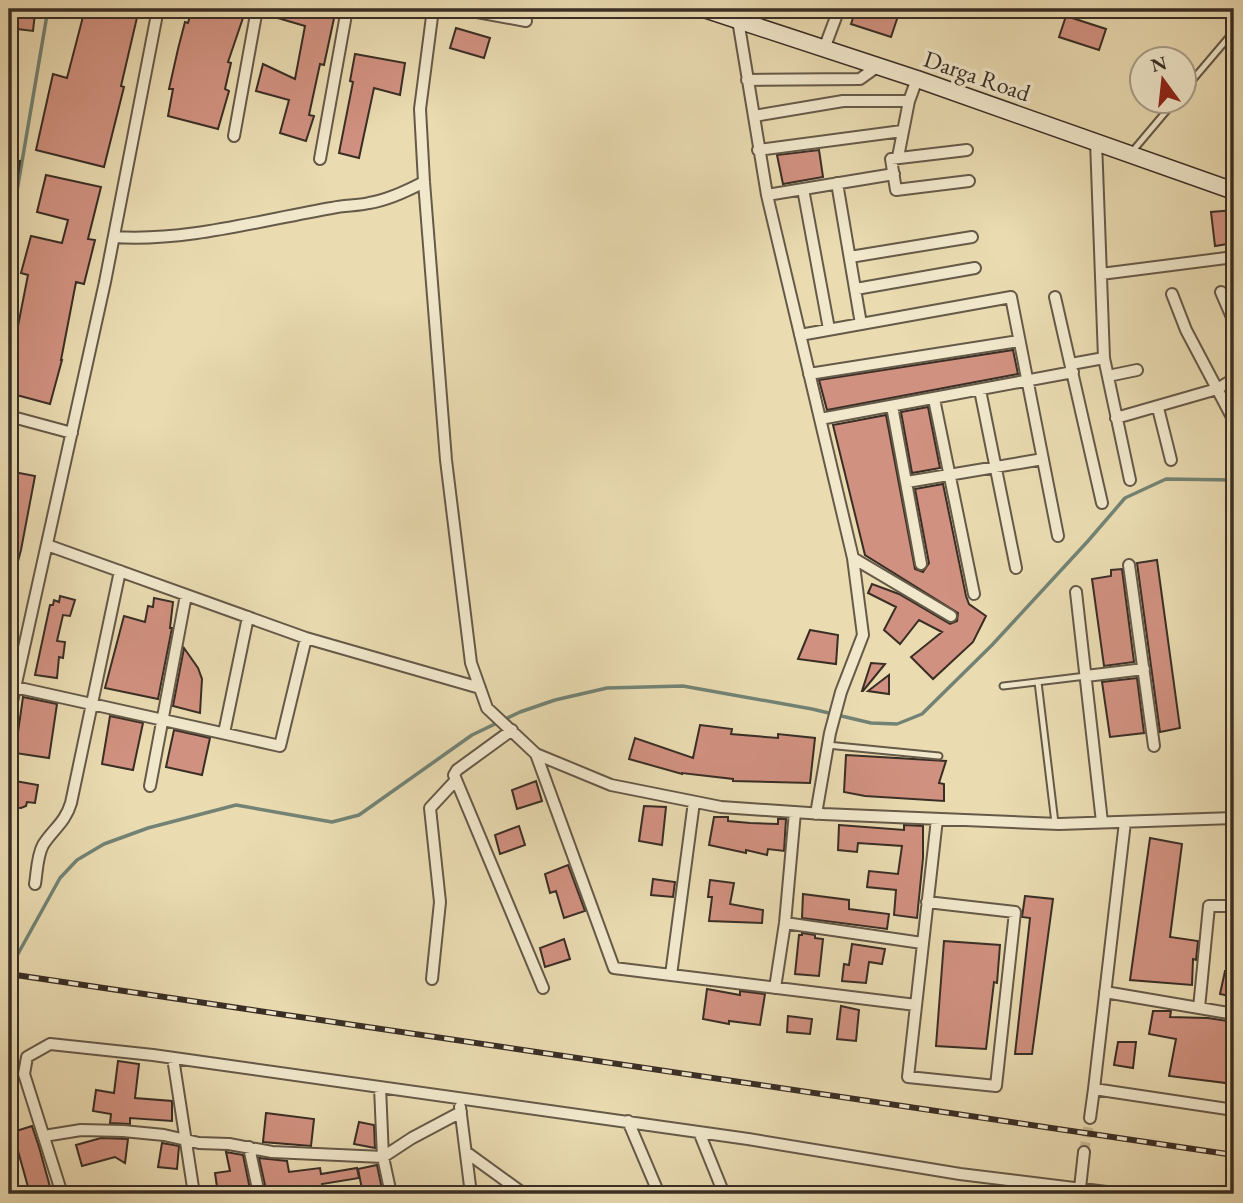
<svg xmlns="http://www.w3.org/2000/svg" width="1243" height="1203" viewBox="0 0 1243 1203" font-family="'EB Garamond',serif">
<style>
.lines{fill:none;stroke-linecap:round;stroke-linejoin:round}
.stream{stroke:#728375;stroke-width:3.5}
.building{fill:#d19180;stroke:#392e25;stroke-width:2}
.street-tunnel{stroke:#c7b895;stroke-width:10;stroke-dasharray:10 5;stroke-linecap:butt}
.lane-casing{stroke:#655948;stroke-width:9}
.street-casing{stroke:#655948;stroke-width:14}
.secondary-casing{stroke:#392e25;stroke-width:19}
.lane{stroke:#f1e8cc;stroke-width:5}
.street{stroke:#f1e8cc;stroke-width:10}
.secondary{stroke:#f1e8cc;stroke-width:16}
.rail-casing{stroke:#392e25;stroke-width:6}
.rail{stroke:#f1e8cc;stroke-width:3.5;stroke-dasharray:10;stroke-linecap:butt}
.labels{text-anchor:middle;stroke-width:7;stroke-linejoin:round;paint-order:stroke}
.street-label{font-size:24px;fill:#392e25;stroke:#f1e8cc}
</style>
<rect width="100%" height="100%" fill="#eadbb1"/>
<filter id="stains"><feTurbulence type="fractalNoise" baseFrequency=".00286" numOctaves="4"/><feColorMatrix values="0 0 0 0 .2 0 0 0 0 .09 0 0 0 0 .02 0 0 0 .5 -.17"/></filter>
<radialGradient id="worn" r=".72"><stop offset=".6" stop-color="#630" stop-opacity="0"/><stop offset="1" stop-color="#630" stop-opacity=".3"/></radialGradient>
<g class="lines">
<path class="stream" d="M9,238L48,9
M9,970L60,878L77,860L104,844L148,828L236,805L332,822L359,815L472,735L520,712L555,700L607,688L683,686L812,709L871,723L897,724L922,714L992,645L1088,541L1125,498L1166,479L1234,480"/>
</g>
<path class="building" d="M9,9L35,13L33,31L9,28Z
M85,9H139L121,86L124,87L104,167L36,150L53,74L67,78Z
M192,9H231L245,12L228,62L231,63L225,89L229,91L218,129L168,116L173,89H169L178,49L185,22L188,23Z
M265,9H336L324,65L320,64L309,115L314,116L306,141L280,133L289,100L256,91L263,64L295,79L305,26L264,14Z
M856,9H875L898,16L891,37L851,24Z
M1066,16L1106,29L1099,50L1059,37Z
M456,28L490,38L484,58L450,48Z
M355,54L405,63L400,95L374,88L359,158L339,153L353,82L350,81Z
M819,150L823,177L783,184L777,155Z
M20,161L15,197H9V163Z
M46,175L101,187L88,239L95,240L84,284L76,282L61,360H62L50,404L9,393V345L14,346L28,275L21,273L31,236L62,243L68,220L37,212Z
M1234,210V243L1215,246L1211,212Z
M1013,350L1018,374L827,410L819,380Z
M928,407L940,468L912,473L901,412Z
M886,415L915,569L923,572L929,563L915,489L943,484L966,596L969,604L986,616L973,642L933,679L911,657L942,632L919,620L900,644L884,630L896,607L868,593L872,584L899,594L950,624L957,621L958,613L865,555L833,425Z
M14,472L35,476L21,550L12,584L9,583V500Z
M1157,560L1180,728L1160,732L1137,563Z
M1122,569L1134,662L1104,666L1092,579L1111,576V570Z
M60,596L75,600L70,616L63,615L57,641L65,642L63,658L59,657L57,678L35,675L50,605H53L54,600L59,602Z
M154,598L173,602L170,628H172L158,699L105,688L124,616L145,622L148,606L153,607Z
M810,630L838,635L836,664L798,659Z
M184,648L198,668L202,679L200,713L173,706Z
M871,663L885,664L863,691H862Z
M889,675V694L868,691Z
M1137,678L1144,733L1110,737L1102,682Z
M23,697L57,704L49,758L15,753Z
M110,716L143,723L133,770L102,764Z
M700,725L732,729L731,734L778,738V734L815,738L810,783L733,781V779L682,773V774L629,759L635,738L693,758Z
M174,730L210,738L202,775L166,767Z
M846,755L946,761L939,783L944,784V801L865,796L844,792Z
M15,781L38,785L35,803L27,802L26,806L21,808L10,807Z
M536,781L542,801L517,809L512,790Z
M644,806L666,807L662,845L639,841Z
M714,817H728V821L750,823L778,824V819H786L784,851L768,849L767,855L746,850V853L709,845Z
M839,825L904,830V825L923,826V858L917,918L894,915L896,890L867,887L869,871L898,874L902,846L858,843L857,852L838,850Z
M519,826L525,845L500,854L495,835Z
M1150,838L1182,844L1170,937L1198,941L1196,960L1193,959L1192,985L1130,980Z
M568,865L585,911L564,918L556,891L550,893L545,874Z
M653,879L675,882L673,897L651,895Z
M710,880L734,883L730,904L763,910L762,923L709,921L712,897H708Z
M803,894L849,900V909L889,914L887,929L802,918Z
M1025,896L1053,899L1032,1054H1015L1030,918L1022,917Z
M802,933L815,935V938L823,939L819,976L795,974L799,935H802Z
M564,939L570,959L545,967L540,948Z
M944,941L1000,945L997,983L994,982L986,1049L936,1046Z
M852,944L885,949L882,964L869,962L866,983L842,981L844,964L849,965Z
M1225,971H1234V997L1220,994Z
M707,989L740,995V991L765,994L760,1025L729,1021V1024L703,1019Z
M841,1006L859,1010L856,1041L837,1039Z
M1153,1011H1171L1170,1017L1208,1018L1234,1022V1084L1169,1076L1176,1039L1149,1034Z
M788,1016L812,1019L810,1034L787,1032Z
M1118,1042H1136L1133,1068L1114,1065Z
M118,1061L139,1064L135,1098L172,1101V1121L130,1118V1124L110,1123L111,1114L93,1111L96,1090L114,1093Z
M266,1113L314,1119L311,1146L263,1142Z
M359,1122L374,1125L375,1148L354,1144Z
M32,1126L39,1147L52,1194H30L18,1151L9,1153V1142L15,1141L13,1132Z
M101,1138L128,1139L125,1163L115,1157L82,1166L76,1145Z
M162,1143L179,1146L177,1169L158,1167Z
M226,1152L243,1155L251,1194H218L215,1173L230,1171Z
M259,1158L287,1161L289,1172L320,1168L321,1174L357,1168L359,1178L322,1184L323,1194H267Z
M377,1165L383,1194H363L358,1169Z"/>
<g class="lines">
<path class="street-tunnel" d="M1084,1152L1090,1118"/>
<g class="lane-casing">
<path id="lane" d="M1184,90L1229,37L1232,18L1228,9
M1131,153L1174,102
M1038,682L1055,823
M1003,686L1086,676
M827,745L939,756"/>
</g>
<g class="street-casing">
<path id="street" d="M433,9L420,109L424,182L446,460L471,663L487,708L536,754L611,785L721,807L823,814L1059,824L1234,818
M461,9L526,21
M738,20L767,195L853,558L863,635L841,692L830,733L816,814
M824,49L839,9
M747,80L860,79L878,66
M754,116L843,101H909
M234,136L257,9
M1096,141L1104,358
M758,150L902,131
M967,150L891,159L896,190L969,181
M898,157L909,101L917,79
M320,159L347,9
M837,183L861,324
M803,189L829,329
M767,195L894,174
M114,237C186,242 261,220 332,208C344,205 357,206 369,203C388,200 407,191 424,182
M850,257L972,237
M1101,274L1234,257
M856,289L975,268
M1221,292L1234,322
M1172,294L1186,330L1234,421
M1055,297L1102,503
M800,335L1011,297L1058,536
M1071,364L1104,358L1130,480
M809,374L1019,341
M1108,376L1137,370
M980,390L1016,568
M934,399L974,594
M892,406L921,564
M1158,408L1171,460
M9,416L72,433
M1116,418L1217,389L1234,379
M820,419L1073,372
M907,482L1043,459
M47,545L306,638L480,688
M853,558L951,616
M1129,565L1154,746
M1076,592L1102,822
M1086,676L1144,669
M15,687L280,746L306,638
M9,715L105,282L158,9
M512,730L457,770L454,775L543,988
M224,733L248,617
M536,754L614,968L916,1005
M150,786L186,595
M1125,822L1094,1089L1234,1110
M35,884C37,872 37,856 43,845C53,829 65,823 71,803L120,571
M927,902L1015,912L996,1086L908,1077L937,819
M785,923L922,943
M671,975L694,802
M432,979L440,902L430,808L456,780
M775,988L785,923L795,812
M1105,992L1234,1014
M1199,1008L1209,906H1234
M173,1058L194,1194
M380,1087L383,1157L391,1194
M460,1107L471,1194
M1090,1118L1094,1089
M628,1121L659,1194
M699,1132L724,1194
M44,1136L81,1130L123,1131L164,1135L199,1143L229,1144L272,1152L383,1157L412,1138L461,1112
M249,1147L259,1194
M466,1152L524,1194
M1080,1188L1084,1152
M62,1194L24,1074L27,1057L50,1044L153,1055L748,1139L960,1174L1123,1194"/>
</g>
<g class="secondary-casing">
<path id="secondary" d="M704,9L917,79L1234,191"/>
</g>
<use href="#lane" class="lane"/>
<use href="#street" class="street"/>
<use href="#secondary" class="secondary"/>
<g class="rail-casing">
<path id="rail" d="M9,974L1234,1155"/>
</g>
<use href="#rail" class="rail"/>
</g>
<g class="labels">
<g class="street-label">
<text transform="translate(977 76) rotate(19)" y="8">Darga Road</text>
</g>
</g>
<rect width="1243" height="1203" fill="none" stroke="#eadbb1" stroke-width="35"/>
<rect x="10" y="10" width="1222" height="1182" fill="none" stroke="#392e25" stroke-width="3.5"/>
<rect x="18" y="18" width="1208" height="1168" fill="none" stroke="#392e25" stroke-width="2"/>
<g transform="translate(1163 80) rotate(345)"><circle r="33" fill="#f1e8cc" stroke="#a79e89" stroke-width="2"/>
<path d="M0-5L12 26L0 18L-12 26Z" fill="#8f2418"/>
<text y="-10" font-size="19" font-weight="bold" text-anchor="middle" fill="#392e25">N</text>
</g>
<rect width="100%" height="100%" filter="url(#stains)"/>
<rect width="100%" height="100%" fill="url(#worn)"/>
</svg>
